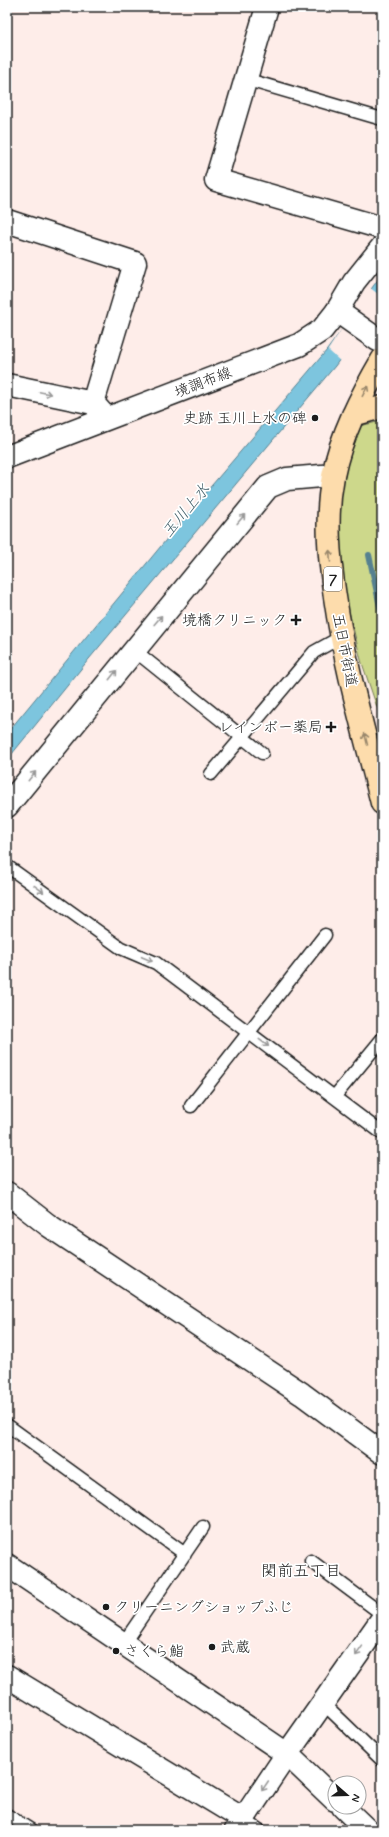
<svg xmlns="http://www.w3.org/2000/svg" width="389" height="1837" viewBox="0 0 389 1837" font-family="Mynerve,'Klee One',sans-serif">
<style>
.green{fill:#cdd88b;stroke:#747a54}
.water{fill:#7dc5de;stroke:#568190}
.pier{fill:#feede9}
.lines{fill:none;stroke-linecap:round;stroke-linejoin:round}
.stream{stroke:#568190;stroke-width:6}
.lane-casing{stroke:#1c1c1c;stroke-width:15}
.street-casing{stroke:#1c1c1c;stroke-width:25}
.secondary-casing{stroke:#1c1c1c;stroke-width:25}
.primary-casing{stroke:#1c1c1c;stroke-width:25}
.lane{stroke:#fff;stroke-width:12}
.street{stroke:#fff;stroke-width:22}
.secondary{stroke:#fff;stroke-width:22}
.primary{stroke:#fddcac;stroke-width:22}
.oneway{stroke:#98866b}
.oneway2{stroke:#999}
.poi-dot{fill:#1c1c1c;stroke:#fff;stroke-width:1.5}
.labels{text-anchor:middle;stroke-width:3.5;stroke-linejoin:round;paint-order:stroke}
.shield{fill:#fff;stroke:#606060;stroke-width:1}
.shield-label{font-size:14px;font-weight:bold;fill:#1c1c1c}
.street-label{font-size:15px;fill:#1c1c1c;stroke:#fff}
.poi-label{font-size:15px;fill:#1c1c1c;stroke:#fff;text-anchor:end}
.water-label{font-size:16px;font-style:italic;fill:#43606a;stroke:#fff}
.neighbourhood-label{font-size:16px;fill:#1c1c1c;stroke:#fff}
</style>
<rect width="100%" height="100%" fill="#feede9"/>
<filter id="ink" filterUnits="userSpaceOnUse"><feTurbulence type="fractalNoise" baseFrequency=".025" numOctaves="2"/><feDisplacementMap in="SourceGraphic" scale="8" xChannelSelector="R" yChannelSelector="G"/><feConvolveMatrix kernelMatrix="1 2 1 2 8 2 1 2 1" color-interpolation-filters="sRGB"/></filter>
<g filter="url(#ink)">
<path class="green" d="M382,421V722L361,660L345,595L339,556L338,513L350,428Z"/>
<path class="water" d="M382,274V302L335,366L89,659L7,760V733L189,512L327,350Z"/>
<path class="pier" d="M369,287L382,297V306L341,362L328,350Z"/>
<g class="lines">
<path class="stream" d="M369,555L382,616"/>
<g class="lane-casing">
<path id="lane" d="M245,79L382,119
M134,650L262,753
M211,774L314,652L341,637
M7,866L121,948L156,963L382,1133
M335,1096L382,1039
M191,1106L325,935
M7,1425L185,1554
M311,1561L382,1614
M123,1644L203,1527
M323,1703L382,1760
M7,1815L31,1830
M243,1819L259,1830"/>
</g>
<g class="street-casing">
<path id="street" d="M267,7L216,180L382,228
M7,221L135,263L93,403
M337,311L354,282L382,247
M7,385L93,403L102,413
M7,806L268,487L287,479L333,475
M7,1193L48,1225L302,1394L382,1453
M7,1565L287,1754L335,1800
M7,1676L243,1819
M343,1807L367,1830
M236,1830L287,1754L382,1619"/>
</g>
<g class="secondary-casing">
<path id="secondary" d="M7,457L299,345L322,330L337,311L378,340L382,339"/>
</g>
<g class="primary-casing">
<path id="primary" d="M382,360C361,396 341,435 333,476C325,517 329,557 335,597C345,667 365,735 382,803
M353,415L382,407"/>
</g>
<use href="#lane" class="lane"/>
<use href="#street" class="street"/>
<use href="#secondary" class="secondary"/>
<use href="#primary" class="primary"/>
</g>
<defs><path id="oneway-shaft" d="M-6 0H5M1.5-3L5.5 0L1.5 3" fill="none" stroke-width="1.6" stroke-linecap="round" stroke-linejoin="round"/></defs>
<g class="oneway">
<use href="#oneway-shaft" transform="translate(365 391) rotate(-63)"/>
<use href="#oneway-shaft" transform="translate(330 556) rotate(-94)"/>
<use href="#oneway-shaft" transform="translate(366 739) rotate(-104)"/>
</g>
<g class="oneway2">
<use href="#oneway-shaft" transform="translate(45 393) rotate(12)"/>
<use href="#oneway-shaft" transform="translate(241 519) rotate(-50)"/>
<use href="#oneway-shaft" transform="translate(158 620) rotate(-50)"/>
<use href="#oneway-shaft" transform="translate(113 675) rotate(-51)"/>
<use href="#oneway-shaft" transform="translate(32 776) rotate(-51)"/>
<use href="#oneway-shaft" transform="translate(39 889) rotate(36)"/>
<use href="#oneway-shaft" transform="translate(147 959) rotate(23)"/>
<use href="#oneway-shaft" transform="translate(264 1043) rotate(37)"/>
<use href="#oneway-shaft" transform="translate(359 1651) rotate(125)"/>
<use href="#oneway-shaft" transform="translate(265 1786) rotate(124)"/>
</g>
</g>
<g class="poi-dot">
<circle cx="315" cy="418" r="4"/>
<path d="M294 614h4v4h4v4h-4v4h-4v-4h-4v-4h4z"/>
<path d="M329 721h4v4h4v4h-4v4h-4v-4h-4v-4h4z"/>
<circle cx="106" cy="1607" r="4"/>
<circle cx="212" cy="1647" r="4"/>
<circle cx="116" cy="1651" r="4"/>
</g>
<g class="labels">
<rect class="shield" x="324" y="567" width="18" height="24" rx="3"/>
<g class="shield-label">
<text x="333" y="584">7</text>
</g>
<g class="street-label">
<text transform="translate(203 382) rotate(-21)" y="5">境調布線</text>
<text transform="translate(345 650) rotate(79)" y="5">五日市街道</text>
</g>
<g class="poi-label">
<text x="307" y="423">史跡 玉川上水の碑</text>
<text x="287" y="625">境橋クリニック</text>
<text x="323" y="732">レインボー薬局</text>
<text x="114" y="1612" text-anchor="start">クリーニングショップふじ</text>
<text x="220" y="1652" text-anchor="start">武蔵</text>
<text x="124" y="1656" text-anchor="start">さくら鮨</text>
</g>
<g class="water-label">
<text transform="translate(185 510) rotate(-50)" y="6">玉川上水</text>
</g>
<g class="neighbourhood-label">
<text x="301" y="1576">関前五丁目</text>
</g>
</g>
<rect width="389" height="1837" fill="none" stroke="#fff" stroke-width="24"/>
<rect x="12" y="12" width="365" height="1813" fill="none" stroke="#1c1c1c" stroke-width="1.5" filter="url(#ink)"/>
<g transform="translate(347 1795) rotate(110)"><circle r="19" fill="#ffffff" stroke="#a4a4a4"/>
<path d="M0-3L7 15L0 10L-7 15Z" fill="#1c1c1c"/>
<text y="-6" font-size="11" font-weight="bold" text-anchor="middle" fill="#1c1c1c">N</text>
</g>
</svg>
